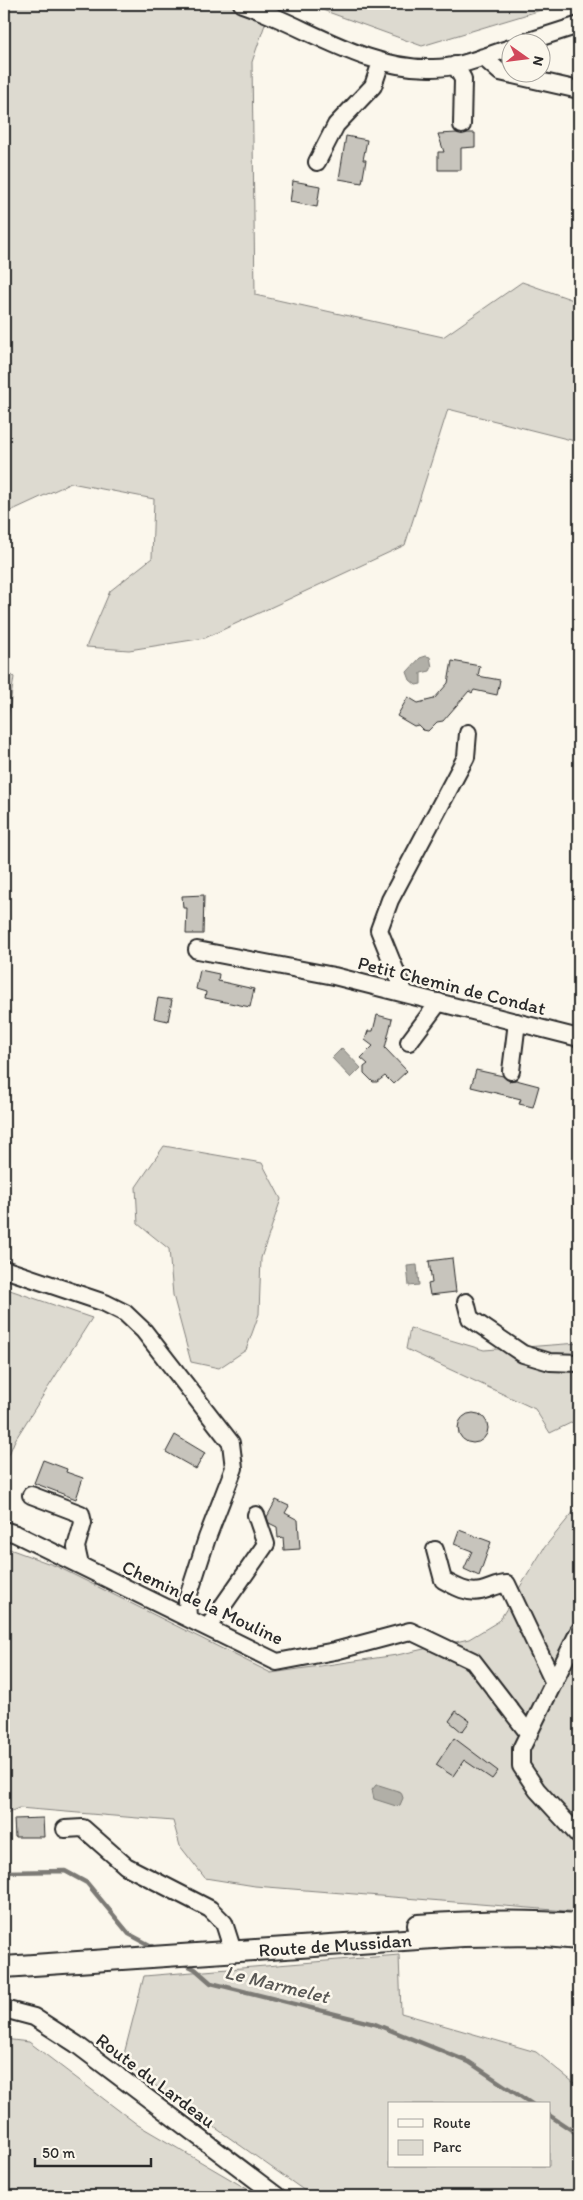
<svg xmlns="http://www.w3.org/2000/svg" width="583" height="2200" viewBox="0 0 583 2200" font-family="Itim,sans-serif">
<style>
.green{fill:#dddad0;stroke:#84827e;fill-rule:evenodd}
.water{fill:#b1afa7;stroke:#7b7a75}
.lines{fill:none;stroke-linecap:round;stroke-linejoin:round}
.stream{stroke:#7b7a75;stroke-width:4.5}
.building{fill:#c7c4bc;stroke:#2b2b2b}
.minor-casing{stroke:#2b2b2b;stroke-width:20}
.major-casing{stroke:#2b2b2b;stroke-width:24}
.minor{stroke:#fbf7ec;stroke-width:16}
.major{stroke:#fbf7ec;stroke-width:20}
.labels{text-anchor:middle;stroke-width:5;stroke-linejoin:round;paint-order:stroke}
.street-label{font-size:19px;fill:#2b2b2b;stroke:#fbf7ec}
.water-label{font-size:20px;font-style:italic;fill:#5a5956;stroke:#fbf7ec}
</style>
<rect width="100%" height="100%" fill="#fbf7ec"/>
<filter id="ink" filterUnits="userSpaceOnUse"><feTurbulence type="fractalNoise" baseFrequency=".02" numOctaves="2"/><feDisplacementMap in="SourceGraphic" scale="10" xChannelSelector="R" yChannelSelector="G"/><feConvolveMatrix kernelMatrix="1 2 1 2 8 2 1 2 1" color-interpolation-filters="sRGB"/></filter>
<g filter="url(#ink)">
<path class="green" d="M4,4H272L252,62L255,295L443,337L522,282L579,302V442L448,409L405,545L205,638L129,650L86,647L110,591L152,558L154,499L71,483L4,514Z
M306,4H561L422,46Z
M4,669L14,677L4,746Z
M164,1146L262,1163L281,1199L261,1258L259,1314L246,1350L219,1368L191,1362L173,1295L169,1249L138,1224L136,1187Z
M4,1288L92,1318L15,1440L4,1466Z
M410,1328L484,1350L579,1343V1419L550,1433L535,1409L406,1349Z
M579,1505V1912L255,1886L205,1878L180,1846L173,1821L19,1808L4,1814V1547L56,1566L271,1673L397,1655L469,1639L499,1621L544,1548Z
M399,1955L401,2013L536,2052L579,2087V2196H312L122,2062L144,1976ZM389,2104H549V2166H389Z
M4,2039L29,2042L138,2125L259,2196H4Z"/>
<path class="water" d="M426,656L430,657L432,667L430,671L421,673V684L416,685L410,680L407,672L420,658Z
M342,1048L361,1068L351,1078L332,1058Z
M417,1265L419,1285L409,1286L407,1266Z
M376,1785H379L401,1792L403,1798L400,1805L396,1806L374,1799L372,1790Z"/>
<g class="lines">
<path class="stream" d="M4,1872L65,1871L87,1883L129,1934L157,1949
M181,1962L195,1969L211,1983L375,2024L469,2062L532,2104
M549,2115L579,2135"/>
</g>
<path class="building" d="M457,133H475V147L461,148V170H438V152H444L438,134Z
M346,136L367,140L363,160H366L362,183L339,179Z
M293,181L320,186L317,207L290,202Z
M452,661L480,666L478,676L500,680L497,695L474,690L472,693L469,691L443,721L437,722L428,731L423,730L418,725L414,726L397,716L408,697L418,703L434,699L448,683Z
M204,895L203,934H186L187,908H183L182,896Z
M200,970L219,974L218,981L254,989L250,1007L205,998L206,992L196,989Z
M158,998L172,1000L168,1021L154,1018Z
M377,1015L392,1019L385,1048L407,1071L393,1084L385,1076L377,1082H373L364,1073V1067L368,1064L361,1058L373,1046L365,1040L368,1031H373Z
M476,1070L503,1076L509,1081L516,1080L539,1086L533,1107L519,1104L521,1099L471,1087Z
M452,1258L456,1292L430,1295L428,1284L432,1283L429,1261Z
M458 1428a15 15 0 1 1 30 0a15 15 0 1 1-30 0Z
M175,1435L205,1453L196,1469L166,1452Z
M43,1460L67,1469L66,1472L83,1478L76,1499L34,1483Z
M276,1500L289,1506L285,1513L298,1520L300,1549L284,1550L283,1537L278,1538L277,1527L269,1523L267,1517Z
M459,1530L491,1542L479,1576L464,1569L472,1551L454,1544Z
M456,1711L470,1721L462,1732L449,1721Z
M454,1738L498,1771L492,1779L464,1760L453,1776L436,1765Z
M43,1818L44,1837H15L14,1819Z"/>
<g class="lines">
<g class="minor-casing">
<path id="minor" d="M242,4C305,25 364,70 433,68C460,68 485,56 510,48
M526,42L579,25
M483,57L500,72L579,90
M455,65L463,79L462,125
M317,162L336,125L373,86L381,62
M197,950L334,976L579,1038
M405,994L379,930L390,900L466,757L468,733
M409,1042L439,1002
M511,1071L517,1022
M4,1269L105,1303L125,1313L144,1331L231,1443L234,1468L207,1538L187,1600L188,1617
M466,1302L470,1318L523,1354L550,1362L579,1363
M31,1495L81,1514L83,1523L76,1547L80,1565
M4,1530L16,1534L277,1662L335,1651L410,1631L473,1661L529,1734
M435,1550L443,1580C454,1586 467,1594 481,1591C490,1589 497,1584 507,1584L554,1683
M208,1627L266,1544L256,1515
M579,1631L521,1749V1766L537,1790L579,1836
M65,1829L83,1828L126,1866L210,1909L224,1923L232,1948
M4,2009L34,2017L76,2044L277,2196"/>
</g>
<g class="major-casing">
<g id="major">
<path d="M418,1925C472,1921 525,1920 579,1924"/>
<path id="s1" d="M4,1967L463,1936L534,1935L579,1939"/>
</g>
</g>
<use href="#minor" class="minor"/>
<use href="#major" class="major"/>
</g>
</g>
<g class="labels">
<g class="street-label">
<text transform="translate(452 985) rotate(14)" y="7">Petit Chemin de Condat</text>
<text transform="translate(203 1602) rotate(25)" y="7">Chemin de la Mouline</text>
<text dy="7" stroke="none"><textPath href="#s1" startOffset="332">Route de Mussidan</textPath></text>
<text transform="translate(156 2080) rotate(37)" y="7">Route du Lardeau</text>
</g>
<g class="water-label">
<text transform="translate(277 1984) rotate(14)" y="7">Le Marmelet</text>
</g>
</g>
<rect width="583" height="2200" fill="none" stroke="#fbf7ec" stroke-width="20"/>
<rect x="10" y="10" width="563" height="2180" fill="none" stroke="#2b2b2b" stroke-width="2" filter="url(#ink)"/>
<rect x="388" y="2102" width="162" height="65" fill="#fbf7ec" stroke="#a8a59f"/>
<rect x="398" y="2119" width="25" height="8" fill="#fbf7ec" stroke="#a8a59f"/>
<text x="433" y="2128" font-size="15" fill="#2b2b2b">Route</text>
<rect x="398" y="2140" width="25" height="15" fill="#dddad0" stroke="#a8a59f"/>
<text x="433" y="2152" font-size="15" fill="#2b2b2b">Parc</text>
<g transform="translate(526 58) rotate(104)"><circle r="24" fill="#fbf7ec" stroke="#a8a59f"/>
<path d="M0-4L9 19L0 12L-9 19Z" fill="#d1495b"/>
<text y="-8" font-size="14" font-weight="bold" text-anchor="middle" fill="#2b2b2b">N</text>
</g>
<path d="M35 2158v8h116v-8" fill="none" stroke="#2b2b2b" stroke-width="2.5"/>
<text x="42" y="2158" font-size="15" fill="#2b2b2b" stroke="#fbf7ec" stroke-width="4" paint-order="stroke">50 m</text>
</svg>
